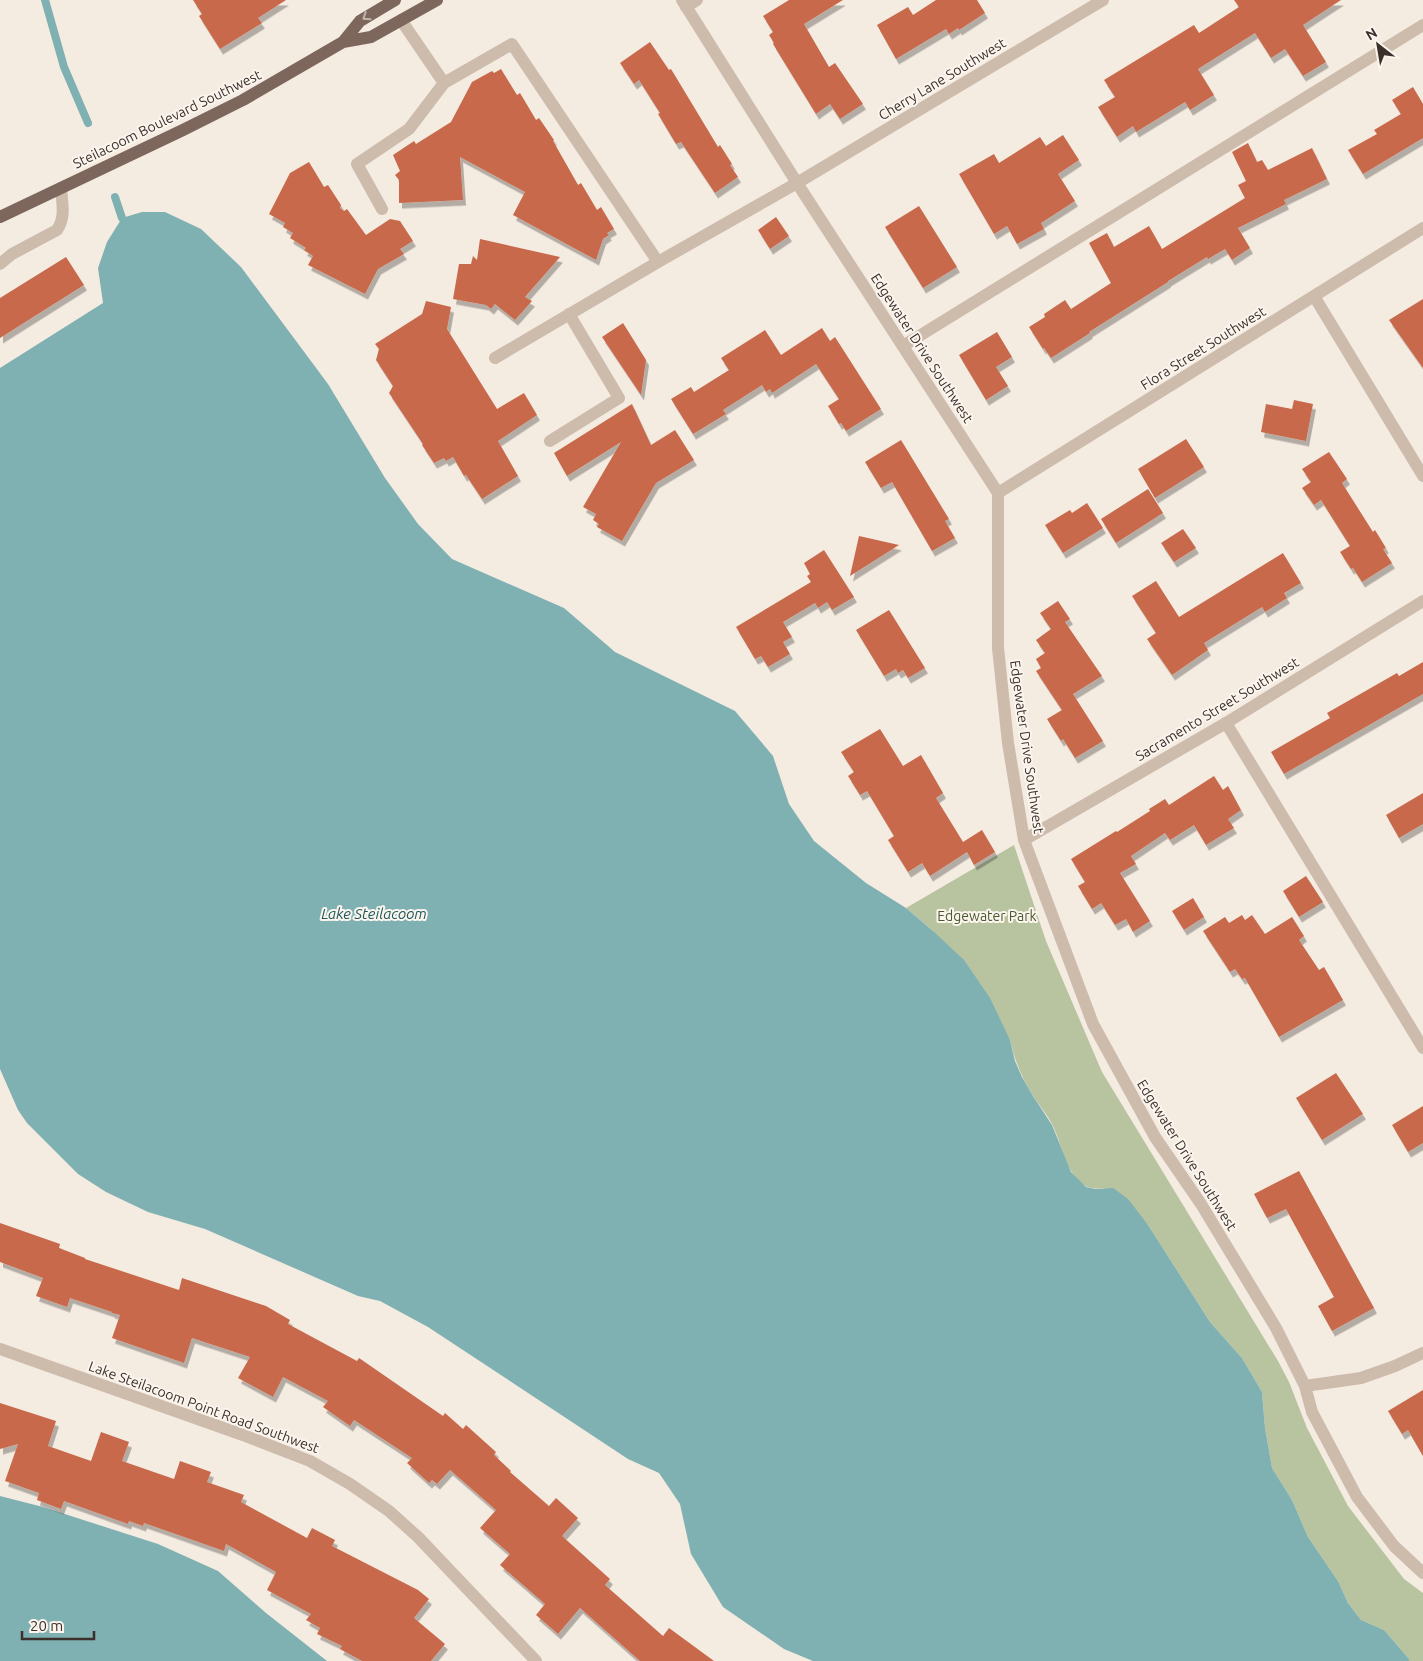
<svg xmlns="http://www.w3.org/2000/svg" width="1423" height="1661" viewBox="0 0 1423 1661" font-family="Ubuntu,sans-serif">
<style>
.green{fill:#b8c4a0}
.water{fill:#7fb0b2}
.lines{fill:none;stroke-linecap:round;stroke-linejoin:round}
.stream{stroke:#7fb0b2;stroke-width:8}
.building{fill:#c8694b;filter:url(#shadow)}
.lane{stroke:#cdbbac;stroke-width:12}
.street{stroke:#cdbbac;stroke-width:12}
.primary{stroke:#7d675c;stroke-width:12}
.oneway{stroke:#c2b5ac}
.labels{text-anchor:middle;stroke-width:4;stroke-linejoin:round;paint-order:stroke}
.street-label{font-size:14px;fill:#3b302b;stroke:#fbf5ee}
.park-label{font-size:14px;fill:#4a5a2e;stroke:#fbf5ee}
.water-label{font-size:15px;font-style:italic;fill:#1f5a5e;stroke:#fbf5ee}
</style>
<defs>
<filter id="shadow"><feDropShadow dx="3" dy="5.5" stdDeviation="0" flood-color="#0004"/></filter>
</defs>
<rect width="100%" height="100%" fill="#f4ebe1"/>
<path class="green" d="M1014,845L1046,941L1102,1072L1278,1361L1289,1382L1307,1428L1348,1506L1404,1579L1423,1593V1661H1409V1659L1384,1630L1361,1620L1348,1603L1338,1581L1308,1537L1292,1500L1272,1468L1265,1428L1262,1392L1242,1358L1210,1322L1148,1225L1104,1188C1096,1189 1089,1189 1082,1184C1065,1170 1062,1145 1053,1126C1048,1115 1040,1107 1034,1097C1022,1079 1015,1061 1010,1040L933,931L906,908Z"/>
<path class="water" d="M142,212H165L201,229L241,267L328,384L385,478L418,524L452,559L564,608L615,652L735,711L773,756L789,804L814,841L866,883L906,908L933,931L964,960L990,998L1010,1040L1015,1061L1022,1077L1033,1096L1052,1125L1071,1172L1086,1187L1095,1189L1113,1188L1128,1199L1148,1225L1210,1322L1242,1358L1262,1392L1265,1428L1272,1468L1292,1500L1308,1537L1338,1581L1348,1603L1361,1620L1384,1630L1409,1659V1661H813L784,1649L723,1607L691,1554L680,1504L659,1473L628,1459L428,1327L380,1301L358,1296L205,1229L148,1212L106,1192L78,1174L27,1123L18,1110L0,1069V368L103,303L98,268L107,242L122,218Z
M0,1496L43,1507L158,1544L218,1571L266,1613L327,1661H0Z"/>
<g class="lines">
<path class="stream" d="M45,0L64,67L88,123
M115,197L122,218"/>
</g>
<path class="building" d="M193,0H286L258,18L262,23L220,49L199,16L202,14Z
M789,0H843L804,24L829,67L835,63L863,104L840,119L830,104L816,114L773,44L774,43L769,35L773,32L763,16Z
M936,0H977L985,13L959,30L958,28L949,34L946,29L896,59L877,25L908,7L913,15Z
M1234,0H1341L1303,25L1326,62L1303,76L1285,49L1271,58L1255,33L1198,69L1214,95L1190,110L1185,102L1136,132L1133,126L1117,137L1098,107L1115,97L1104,80L1194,25L1199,33L1239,7Z
M650,42L669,70L671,69L718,147L720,145L732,164L730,165L738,177L715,193L681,142L676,144L658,114L660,113L639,80L634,84L620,63Z
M501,69L517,95L520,93L536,120L539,118L554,140L553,141L578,185L581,183L597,210L601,207L614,229L607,233L609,235L603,239L596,260L513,215L525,192L460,157L463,200L399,203V180L395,175L400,171L393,155L414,141L416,144L451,122L472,82L492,71L494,73Z
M1413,87L1423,104V138L1363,174L1348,150L1377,134L1374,130L1401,114L1392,100Z
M1063,135L1079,160L1058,174L1075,201L1041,223L1044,229L1017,244L1007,226L994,234L959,174L994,154L999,163L1040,137L1046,146Z
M1248,143L1257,162L1262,160L1268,170L1312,148L1327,179L1284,200L1286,204L1238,228L1250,248L1232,260L1225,249L1208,259L1207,257L1168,281V282L1089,332L1090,333L1051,358L1044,348L1043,349L1029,327L1045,317L1044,314L1065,300L1071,309L1111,283L1089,243L1107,233L1114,247L1149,226L1162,249L1245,198L1238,185L1246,181L1232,152Z
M309,162L324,187L328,185L341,205L340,208L344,211L347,209L366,235L390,219L400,221L413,241L400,249L404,254L378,269L365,294L308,265L313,256L304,250L306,248L290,238L293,233L283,227L285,223L269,214L290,173Z
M919,206L957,267L923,288L885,227Z
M776,217L789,236L770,249L758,230Z
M480,239L560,257L525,297L532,301L515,320L495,304L491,309L486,305L453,299L459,264H471L473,256L477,260Z
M66,257L84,285L0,338V298Z
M1423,299V368L1389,320Z
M426,301L451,307L447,329L497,409L524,393L537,415L498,441L518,476L482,499L466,475L464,476L453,457L446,461L444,458L434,463L422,445L423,444L389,393L393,386L376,360L379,349L375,344L422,314Z
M623,323L646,360L641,395L602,337Z
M822,328L830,341L835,337L881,409L846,431L841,423L839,424L828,406L839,399L816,364L772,393L770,389L766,392L762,385L723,410L726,414L693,434L671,399L691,387L694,392L729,370L721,358L765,330L781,355Z
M997,332L1012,357L996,367L1008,386L986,400L959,355Z
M1294,400L1313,404L1306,441L1261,432L1266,404L1292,409Z
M632,404L651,445L675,430L694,460L656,483L622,541L597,527L599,524L593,520L596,514L583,507L621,442L567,476L554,453Z
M1186,439L1204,467L1155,498L1138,469Z
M901,440L949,519L945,521L955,538L932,551L892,482L881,488L865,462Z
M1329,452L1347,479L1342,483L1373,532L1375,530L1386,548L1383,549L1392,563L1362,582L1353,568L1351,569L1340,552L1350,546L1321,500L1314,505L1302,488L1311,482L1302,469Z
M1148,489L1163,513L1116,543L1101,519Z
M1087,503L1103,528L1063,553L1045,525L1070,510L1072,513Z
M1183,529L1196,548L1174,562L1161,543Z
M859,536L899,545L850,576Z
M824,550L854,597L832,610L827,602L818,608L815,603L783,622L792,637L783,642L790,654L768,667L761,656L755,659L736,627L811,582L807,576L810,574L804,563Z
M1283,553L1301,583L1284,593L1287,598L1265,612L1262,607L1204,643L1208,650L1172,675L1147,639L1156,633L1132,596L1156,581L1179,617Z
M1058,601L1070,619L1065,622L1102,676L1073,694L1103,741L1075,758L1063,739L1061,741L1047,719L1062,710L1036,671L1041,668L1036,659L1045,653L1036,640L1051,629L1040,613Z
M889,610L925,668L908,678L903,670L898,673L896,669L884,676L856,630Z
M1423,662V694L1284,774L1271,752L1330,718L1327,713L1397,673L1399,676Z
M880,729L903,766L921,755L943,793L936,798L963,842L982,830L995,852L974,865L967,852L930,876L922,863L908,872L888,840L894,836L867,791L860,795L848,776L854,772L841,752Z
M1214,776L1223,790L1228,786L1241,810L1228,819L1234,828L1206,845L1194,825L1170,840L1165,833L1131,856L1136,864L1120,873L1150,921L1133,932L1126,919L1115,925L1101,903L1092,909L1078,886L1085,882L1071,859L1116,831L1117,832L1150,811L1149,809L1165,799L1169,805Z
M1423,793V824L1399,838L1386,815Z
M1306,876L1323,902L1299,917L1283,891Z
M1193,898L1204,917L1184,930L1172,911Z
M1242,915L1245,920L1252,915L1265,934L1292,917L1304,936L1299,940L1319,970L1324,967L1343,1000L1279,1037L1245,978L1242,979L1235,969L1230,972L1203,931L1225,917L1229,923Z
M1336,1073L1363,1114L1322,1140L1296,1098Z
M1423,1106V1143L1408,1152L1392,1125Z
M1299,1171L1374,1308L1332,1331L1318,1306L1334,1297L1286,1209L1267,1218L1254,1194Z
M0,1223L60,1244L59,1248L85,1258V1259L179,1290L182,1278L266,1306L290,1320L288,1324L357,1361L359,1358L443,1416L445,1413L463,1429L466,1425L496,1452L494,1455L511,1471L510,1472L549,1506L556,1498L578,1518L562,1536L610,1579L605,1585L663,1636L669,1628L714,1661H640L580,1608L558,1634L536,1615L545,1604L500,1565L510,1554L480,1528L496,1510L450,1470L437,1484L432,1480L429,1483L407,1463L412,1458L354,1420L350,1426L323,1407L328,1401L283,1377L273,1397L238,1378L250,1357L192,1338L184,1363L112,1338L120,1315L112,1313V1312L70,1298L67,1307L36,1296L43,1278L0,1262Z
M1423,1390V1456L1408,1430L1402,1434L1388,1411Z
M0,1403L56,1421L48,1446L91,1461L101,1432L129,1442L122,1461L174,1479L180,1461L211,1472L207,1482L244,1495L241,1502L307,1538L312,1528L335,1540L332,1546L418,1590L429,1599L414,1618L445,1644L431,1661H362L340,1649L342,1646L317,1634L320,1628L306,1620L311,1614L267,1590L276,1572L226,1544L224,1551L144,1523L143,1526L129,1521L128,1524L64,1501L61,1509L37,1500L39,1493L5,1481L18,1444L0,1449Z"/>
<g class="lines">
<path class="lane" d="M686,7L697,0
M444,83L512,44L658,262L495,358
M382,209L357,164L409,129L444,83L401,20
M658,262L797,183
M0,264L12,254L57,230C66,217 62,203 61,188
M903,346L1423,25
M550,441L619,398L569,314
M1226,723L1423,1048"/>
<path class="street" d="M682,0L797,183L998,493V648L1008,743L1024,840L1093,1024L1155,1137L1201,1204L1276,1328L1305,1386L1312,1412L1357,1497L1394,1546L1423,1573
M797,183L1103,0
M1314,296L1423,476
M998,493L1423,228
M1024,840L1226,723L1423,601
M0,1349L243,1435L310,1461L350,1484L389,1511L418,1537L536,1661
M1305,1386L1361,1378L1395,1366L1423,1353"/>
<path class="primary" d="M343,42L360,21L395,0
M0,217L183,130L243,100L343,42L371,37L437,0"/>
</g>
<defs><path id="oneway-chevron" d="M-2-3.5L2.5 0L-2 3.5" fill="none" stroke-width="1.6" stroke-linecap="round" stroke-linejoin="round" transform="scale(1.25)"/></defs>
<use class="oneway" href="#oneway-chevron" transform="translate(366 17) rotate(147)"/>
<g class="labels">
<g class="street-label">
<text transform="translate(942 79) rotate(-31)" y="5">Cherry Lane Southwest</text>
<text transform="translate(167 119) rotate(-26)" y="5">Steilacoom Boulevard Southwest</text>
<text transform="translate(922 348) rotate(57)" y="5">Edgewater Drive Southwest</text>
<text transform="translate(1203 348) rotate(-32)" y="5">Flora Street Southwest</text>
<text transform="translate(1217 709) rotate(-31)" y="5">Sacramento Street Southwest</text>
<text transform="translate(1027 747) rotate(82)" y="5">Edgewater Drive Southwest</text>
<text transform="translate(1187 1155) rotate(58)" y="5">Edgewater Drive Southwest</text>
<text transform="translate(204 1407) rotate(20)" y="5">Lake Steilacoom Point Road Southwest</text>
</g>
<g class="park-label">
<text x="987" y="921">Edgewater Park</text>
</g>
<g class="water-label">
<text x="374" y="919">Lake Steilacoom</text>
</g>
</g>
<g transform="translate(1378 45) rotate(329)" stroke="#fbf5ee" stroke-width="4" paint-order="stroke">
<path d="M0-4L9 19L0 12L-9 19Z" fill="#3b302b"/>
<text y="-8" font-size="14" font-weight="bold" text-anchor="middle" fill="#3b302b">N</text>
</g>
<path d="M22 1631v8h72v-8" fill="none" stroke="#3b302b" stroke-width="2.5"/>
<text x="30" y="1631" font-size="15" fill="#3b302b" stroke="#fbf5ee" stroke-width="4" paint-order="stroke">20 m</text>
</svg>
